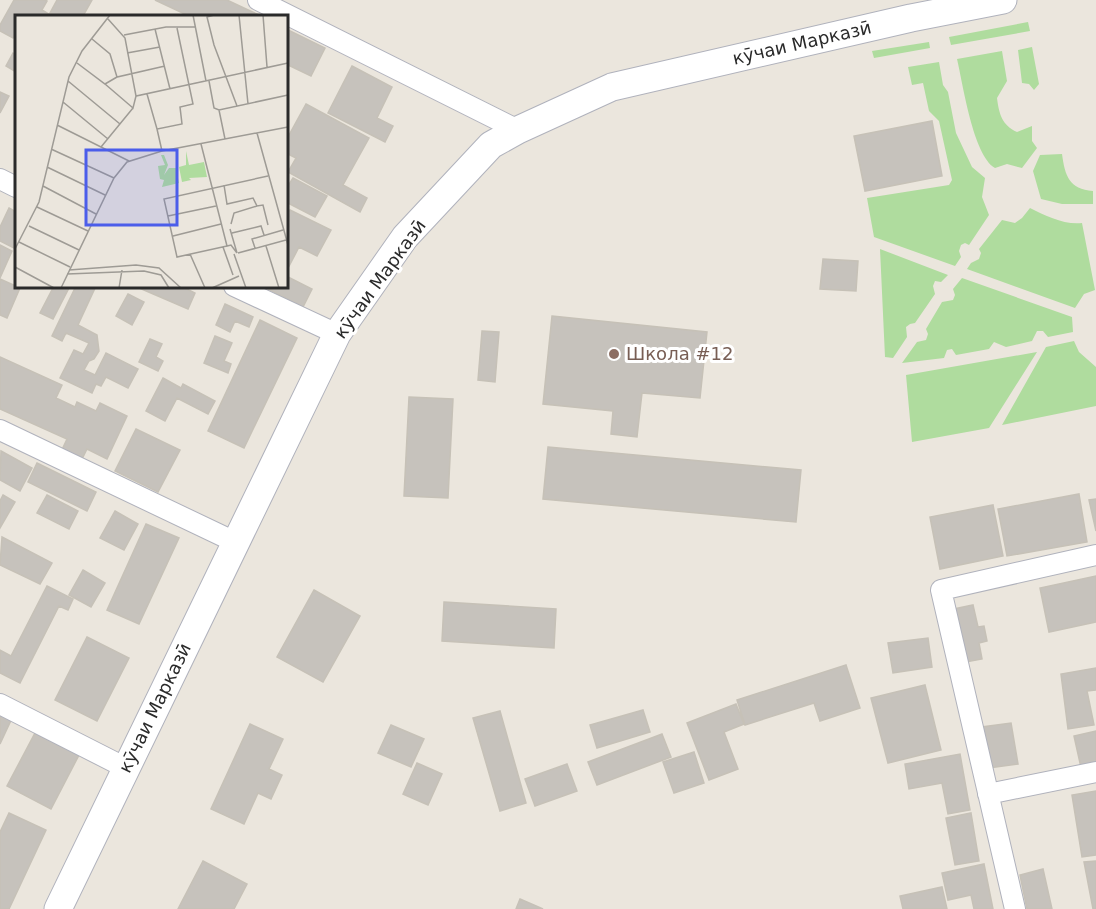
<svg xmlns="http://www.w3.org/2000/svg" width="1096" height="909" viewBox="0 0 1096 909" font-family="'DejaVu Sans',sans-serif">
<style>
.green{fill:#afdc9e}
.building{fill:#c6c2bc;stroke:#c6c1b7;stroke-width:1.5}
.lines{fill:none;stroke-linecap:round;stroke-linejoin:round}
.street-casing{stroke:#b0b2bc;stroke-width:22}
.secondary-casing{stroke:#b0b2bc;stroke-width:29}
.street{stroke:#fff;stroke-width:20}
.secondary{stroke:#fff;stroke-width:27}
.education-dot{fill:#8d6e63;stroke:#fff;stroke-width:2}
.labels{text-anchor:middle;stroke-width:6;stroke-linejoin:round;paint-order:stroke}
.street-label{font-size:18px;fill:#2a2a2a;stroke:#fff}
.education-label{font-size:18px;fill:#785e54;stroke:#fff;text-anchor:start}
.inset-road{fill:none;stroke:#9e9b95;stroke-width:1.5}
.view{fill:#4b5dea;fill-opacity:0.15;stroke:#4b5dea;stroke-width:3}
.inset-edge{fill:none;stroke:#2a2a2a;stroke-width:3}
</style>
<rect width="100%" height="100%" fill="#ebe6dd"/>
<path class="green" d="M1028,22L1030,31L951,45L949,37Z
M929,42L930,48L874,58L872,51Z
M1032,47L1039,84L1034,90L1029,84L1022,83L1018,50Z
M1002,51L1007,81L997,98C999,114 1002,125 1017,132L1032,126V141L1037,148L1022,168L1007,164L995,168C973,155 963,84 957,59Z
M939,62L943,85L948,92L956,133L972,167L985,178L982,197L989,215L969,245L965,243L961,245L959,251L961,257L955,266L874,237L867,198L949,185L952,180L939,121L929,111L923,83L912,85L908,67Z
M1062,154C1065,176 1069,189 1093,191V204H1062L1041,199L1033,171L1040,155Z
M1030,208C1046,216 1064,225 1082,223L1095,290L1084,294L1075,308L967,269L971,263L979,259L981,253L979,249L1002,220L1015,223L1022,218Z
M880,249L948,275L941,282L935,281L933,286L935,294L915,323L910,324L906,327L907,337L893,358L885,357Z
M962,278L1072,317L1073,332L1048,337L1043,331H1037L1032,341L1006,347L994,342L989,349L956,355L952,349L947,350L944,358L902,363L917,342L926,340L928,334L926,329L942,302L953,300L955,295L953,289Z
M1074,341L1079,352L1096,367V406L1002,425L1046,347Z
M1037,352L989,428L912,442L906,375Z"/>
<path class="building" d="M14,0H45L47,1L42,10L52,16H16V31L13,38L0,31V25Z
M57,0H92L83,16H56L50,13Z
M155,0H227L261,16H189Z
M286,29L325,48L311,76L286,64Z
M13,53L16,55V72L6,66Z
M352,66L392,87L377,118L393,126L385,142L328,113Z
M0,92L9,96L0,113Z
M306,104L369,138L343,185L367,198L360,212L288,172L296,158L286,153V134L289,135Z
M932,121L942,176L865,191L854,136Z
M293,178L327,196L315,217L286,202V189Z
M9,208L16,212V249L0,241V227Z
M290,210L331,230L317,256L299,247L286,272V216Z
M0,245L12,251L0,278Z
M823,259L858,261L856,291L820,289Z
M286,276L312,289L303,307L262,286H286Z
M0,279L20,288L7,318L0,315Z
M54,286H70L53,319L40,313Z
M76,286H96L78,325L97,335L99,351L94,359L89,361L84,370L95,375L106,353L138,369L128,388L106,377L101,386L96,384L92,393L60,378L74,350L83,354L89,343L66,333L62,341L52,336Z
M181,286L195,293L188,309L137,287Z
M128,294L144,302L132,325L116,316Z
M225,304L253,317L249,327L235,321L230,332L216,325Z
M552,316L707,332L700,398L642,393L637,437L611,434L613,411L543,404Z
M260,320L297,338L244,448L208,431Z
M482,331L499,332L495,382L478,380Z
M215,336L232,343L224,361L231,364L228,373L204,363Z
M150,339L162,344L156,357L163,361L158,371L139,362Z
M0,357L62,385L56,398L75,407L77,402L96,411L100,403L127,416L107,459L87,449L81,461L61,452L67,439L0,409Z
M163,378L181,388L183,384L215,401L208,414L177,398L165,421L146,411Z
M409,397L453,399L448,498L404,496Z
M136,429L180,450L158,492L115,471Z
M548,447L801,470L796,522L543,499Z
M1,451L32,468L20,491L0,480Z
M37,463L96,492L87,511L28,482Z
M1079,494L1087,542L1007,556L998,509Z
M3,495L15,502L0,528V501Z
M47,495L78,511L69,529L37,513Z
M1096,499V531L1089,500Z
M993,505L1003,556L940,569L930,517Z
M115,511L138,524L124,550L100,538Z
M146,524L179,538L139,624L107,610Z
M2,537L52,563L40,584L0,565Z
M83,570L105,583L91,607L69,595Z
M1096,576V622L1049,632L1040,588Z
M47,586L73,599L68,610L59,606L20,683L0,673V650L11,656Z
M314,590L360,616L323,682L277,657Z
M444,602L556,609L554,648L442,641Z
M973,605L978,627L984,626L987,641L979,643L982,659L950,665L939,612Z
M87,637L129,658L97,721L55,700Z
M928,638L932,667L893,673L888,643Z
M846,665L860,708L820,721L814,703L745,725L737,700Z
M1096,668V690L1087,691L1094,725L1068,729L1061,674Z
M925,685L941,750L888,763L871,698Z
M736,704L744,724L724,732L738,769L709,780L687,723Z
M0,708L14,714L0,744Z
M643,710L650,732L597,748L590,725Z
M500,711L526,803L500,811L473,718Z
M1011,723L1018,764L989,768L982,727Z
M250,724L283,739L269,769L282,775L271,799L258,793L244,824L211,809Z
M391,725L424,739L411,767L378,753Z
M1096,731V769L1082,772L1074,736Z
M35,733L79,755L51,809L7,786Z
M662,734L671,757L597,785L588,762Z
M694,752L704,783L674,793L663,762Z
M960,754L970,810L948,814L942,783L909,789L905,764Z
M417,763L442,774L428,805L403,794Z
M567,764L577,791L535,806L525,779Z
M1096,791V855L1082,857L1072,795Z
M9,813L46,830L9,909H0V832Z
M971,813L979,861L955,865L946,818Z
M203,861L247,884L234,909H178Z
M1096,861V909H1093L1084,862Z
M984,864L993,909H974L971,895L948,900L942,873Z
M1043,869L1052,909H1027L1020,875Z
M942,887L947,909H903L900,896Z
M520,899L543,909H516Z"/>
<g class="lines">
<g class="street-casing">
<path id="street" d="M258,0L518,130
M0,179L16,187
M234,286L337,334
M0,430L235,542
M0,704L126,768
M988,794L1096,772
M1015,909L941,590L1096,555"/>
</g>
<g class="secondary-casing">
<path id="secondary" d="M58,909L337,334L405,237L491,145L518,130L612,87L911,18L1003,0"/>
</g>
<use href="#street" class="street"/>
<use href="#secondary" class="secondary"/>
</g>
<circle class="education-dot" cx="614" cy="354" r="6"/>
<g class="labels">
<g class="street-label">
<text transform="translate(802 43) rotate(-13)" y="6">кӯчаи Марказӣ</text>
<text transform="translate(380 279) rotate(-54)" y="6">кӯчаи Марказӣ</text>
<text transform="translate(155 708) rotate(-64)" y="6">кӯчаи Марказӣ</text>
</g>
<g class="education-label">
<text x="626" y="360">Школа #12</text>
</g>
</g>
<g transform="translate(15 15)">
<rect width="273" height="273" fill="#ebe6dd"/>
<path d="M171,136L174,150L189,147L192,162L174,163L176,165L167,167L164,152L171,150ZM146,140H149L153,150L149,160L154,153H161L164,168L147,172L149,165L145,164L143,151L150,150Z" fill="#afdc9e"/>
<path class="inset-road" d="M178,0L191,66M199,0L192,2L199,30L222,91M224,0L233,89M248,0L252,52M93,4L110,23L121,81L273,48M140,14L155,74M109,20L151,12H180M77,24L95,39L102,62L150,51M112,38L145,32M62,48L90,69L102,62M53,66L105,109M194,66L199,93L204,95L273,80M90,69L118,93L121,81M132,79L142,114M48,87L93,124M204,95L210,124M42,110L114,146M242,118L273,230M186,129L212,231L216,230L222,238M86,132L118,93M36,134L99,163M147,136L142,114L167,109L165,92L178,89L162,13M32,152L90,180M209,170L212,189L238,183L242,191L248,190L253,210M28,171L81,199M22,192L73,216M153,201L201,191M216,209L219,198L242,191M14,211L64,235M215,214L222,238M217,218L246,211L249,220M158,221L206,209M4,227L55,252M212,231L162,242L149,184L253,161M251,231L264,273M208,232L218,260M240,233L237,224L268,215M0,234L24,187L54,62L67,36L95,0M223,238L271,225M175,239L190,273M219,239L231,273M0,252L39,273M54,255L121,250L144,253L166,273M52,259L129,256L146,260L154,273M46,273L99,163L112,147L147,136L273,112M104,273L107,255M197,273L224,261"/>
<path class="view" d="M71,135H162V210H71Z"/>
<rect width="273" height="273" class="inset-edge"/>
</g>
</svg>
